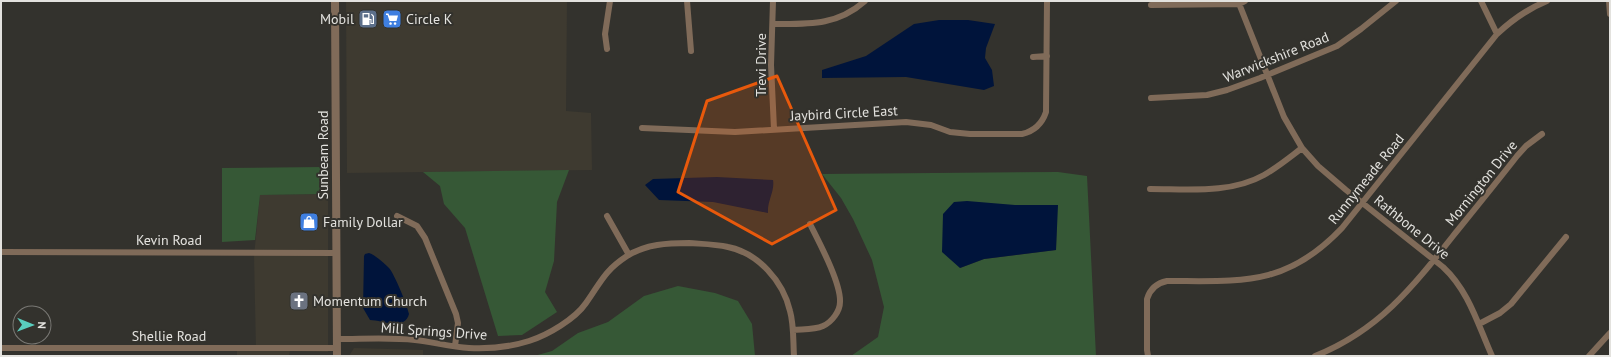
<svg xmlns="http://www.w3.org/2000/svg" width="1611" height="357" viewBox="0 0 1611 357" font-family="'PT Sans',sans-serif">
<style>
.built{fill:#3e3a30}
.green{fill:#365836;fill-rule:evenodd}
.water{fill:#00143b}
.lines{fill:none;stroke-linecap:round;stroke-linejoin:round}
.minor{stroke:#806b59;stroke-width:6}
.tertiary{stroke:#806b59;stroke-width:8}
.marked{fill:#e8590c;fill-opacity:0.2;stroke:#e8590c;stroke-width:3;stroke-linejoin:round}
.labels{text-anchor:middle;stroke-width:4;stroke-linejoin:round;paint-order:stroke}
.poi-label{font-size:14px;fill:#e3e2de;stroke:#33322d;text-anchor:start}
.street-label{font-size:14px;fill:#e3e2de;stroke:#33322d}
</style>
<rect width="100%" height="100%" fill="#33322d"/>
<path class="built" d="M346,1H567L566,111L591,113L592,170L347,173Z
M328,194V352L290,351L289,356H237V351L256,350L254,256L260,195Z
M354,348L423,350V356H349Z"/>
<path class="green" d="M322,167L324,194L260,195L255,240L222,242V168Z
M569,170L557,202L554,261L545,292L557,312L522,335L498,336L465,228L444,204L440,186L423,172Z
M1058,172L1087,176L1096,356H851L878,337L884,307L872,260L853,219L841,198L822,174ZM1015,205H1057L1056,250L984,259L960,268Z
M678,286L715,293L738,301L752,324L755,356H534L552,351L578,333L608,322L644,296Z"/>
<path class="water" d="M939,20H968L995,24L986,48L985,58L992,70L994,86L984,90L906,77L822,78V70L866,56L914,24Z
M717,177L773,180C775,191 767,201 768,213L713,202L659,200L645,185L653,179Z
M967,201L1015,205H1058L1056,250L984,259L960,268L942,252L943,214L954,202Z
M369,253C374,254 385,264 389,268C395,275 407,305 409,314C405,331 381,320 370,320L363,308L364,256L365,254Z"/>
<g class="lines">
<path class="minor" d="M687,1L691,51
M773,1L771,65L774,129
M1238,1L1284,117L1302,148L1318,166L1346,190L1443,267C1469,291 1478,325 1492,356
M1481,1L1497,34
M1609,1L1610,14
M1151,5L1239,4L1245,1
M773,24C808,24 837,26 865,1
M607,49L605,34L610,1
M1033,57L1047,56
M1151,98L1207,95L1227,90L1260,78L1337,46L1361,29L1396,1
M642,128L735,132L906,122L931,125L950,132L970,134H1022C1035,131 1042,124 1046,112L1047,1
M1150,189C1188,189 1230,194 1264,175C1278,167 1290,157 1302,148
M397,216L417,226L425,238L456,314L458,323L455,346
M607,216L629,255
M1,252L337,253
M1479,324L1500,313L1511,304L1566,237
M793,330C803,329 814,330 823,326C832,322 840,311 840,302C841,283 819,242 810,224
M337,339C363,339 390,337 415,340C433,342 451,347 469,348C490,349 510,347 529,341C548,335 575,319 586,303C601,282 604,271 627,256C646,244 668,243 689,243C702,244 715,244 728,247C758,253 783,281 790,311C794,325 793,341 794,356
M1,348H337
M1148,356L1147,350V299C1150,289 1157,283 1167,281C1242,281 1286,287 1342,228L1497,34C1513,19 1527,9 1547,1
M1315,356C1378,331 1412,288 1453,236C1474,210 1496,183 1517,156L1526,146L1542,134
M1589,356L1610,333"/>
<path class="tertiary" d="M335,1L337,356"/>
</g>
<path class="marked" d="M777,76L836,210L772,244L678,192L707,101Z"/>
<defs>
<g id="fuel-square" transform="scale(1)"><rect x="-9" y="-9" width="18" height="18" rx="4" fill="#5c6f8a" stroke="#33322d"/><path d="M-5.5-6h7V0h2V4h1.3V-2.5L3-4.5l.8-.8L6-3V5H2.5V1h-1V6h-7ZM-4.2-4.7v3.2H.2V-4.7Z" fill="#fff"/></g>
<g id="supermarket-square" transform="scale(1)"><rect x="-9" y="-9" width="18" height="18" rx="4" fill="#3f7fe0" stroke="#33322d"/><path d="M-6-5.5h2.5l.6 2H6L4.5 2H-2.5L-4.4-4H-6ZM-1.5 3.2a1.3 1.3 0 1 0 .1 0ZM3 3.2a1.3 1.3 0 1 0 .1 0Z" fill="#fff"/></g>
<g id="shop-square" transform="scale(1)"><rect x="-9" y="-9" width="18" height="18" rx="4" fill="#3f7fe0" stroke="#33322d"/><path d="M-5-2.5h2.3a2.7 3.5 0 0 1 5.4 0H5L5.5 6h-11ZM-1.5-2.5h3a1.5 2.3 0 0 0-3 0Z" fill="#fff"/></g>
<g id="church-square" transform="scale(1)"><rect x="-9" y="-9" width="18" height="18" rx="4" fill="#6b7280" stroke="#33322d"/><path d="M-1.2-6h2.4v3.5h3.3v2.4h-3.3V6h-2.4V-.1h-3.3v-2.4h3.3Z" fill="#fff"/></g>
</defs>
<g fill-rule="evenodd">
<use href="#fuel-square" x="368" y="19"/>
<use href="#supermarket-square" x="392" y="19"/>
<use href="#shop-square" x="309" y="222"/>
<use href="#church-square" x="299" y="301"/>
</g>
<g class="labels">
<g class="poi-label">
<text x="354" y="24" text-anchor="end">Mobil</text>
<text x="406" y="24">Circle K</text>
<text x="323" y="227">Family Dollar</text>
<text x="313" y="306">Momentum Church</text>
</g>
<g class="street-label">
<text transform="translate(1276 57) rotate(-22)" y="5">Warwickshire Road</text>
<text transform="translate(761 65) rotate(-90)" y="5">Trevi Drive</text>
<text transform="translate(844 113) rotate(-3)" y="5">Jaybird Circle East</text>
<text transform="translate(323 155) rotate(-90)" y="5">Sunbeam Road</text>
<text transform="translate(1366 179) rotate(-51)" y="5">Runnymeade Road</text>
<text transform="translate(1481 183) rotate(-51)" y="5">Mornington Drive</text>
<text transform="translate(1412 227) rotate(39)" y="5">Rathbone Drive</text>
<text x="169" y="245">Kevin Road</text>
<text transform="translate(434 331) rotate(4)" y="5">Mill Springs Drive</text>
<text x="169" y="341">Shellie Road</text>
</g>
</g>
<rect width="1611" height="357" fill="none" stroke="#e3e2de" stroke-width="4"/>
<g transform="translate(32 325) rotate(91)"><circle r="19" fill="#33322d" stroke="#797874"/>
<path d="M0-3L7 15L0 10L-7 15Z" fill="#59cebe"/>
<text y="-6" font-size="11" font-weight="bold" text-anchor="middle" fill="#e3e2de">N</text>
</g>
</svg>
